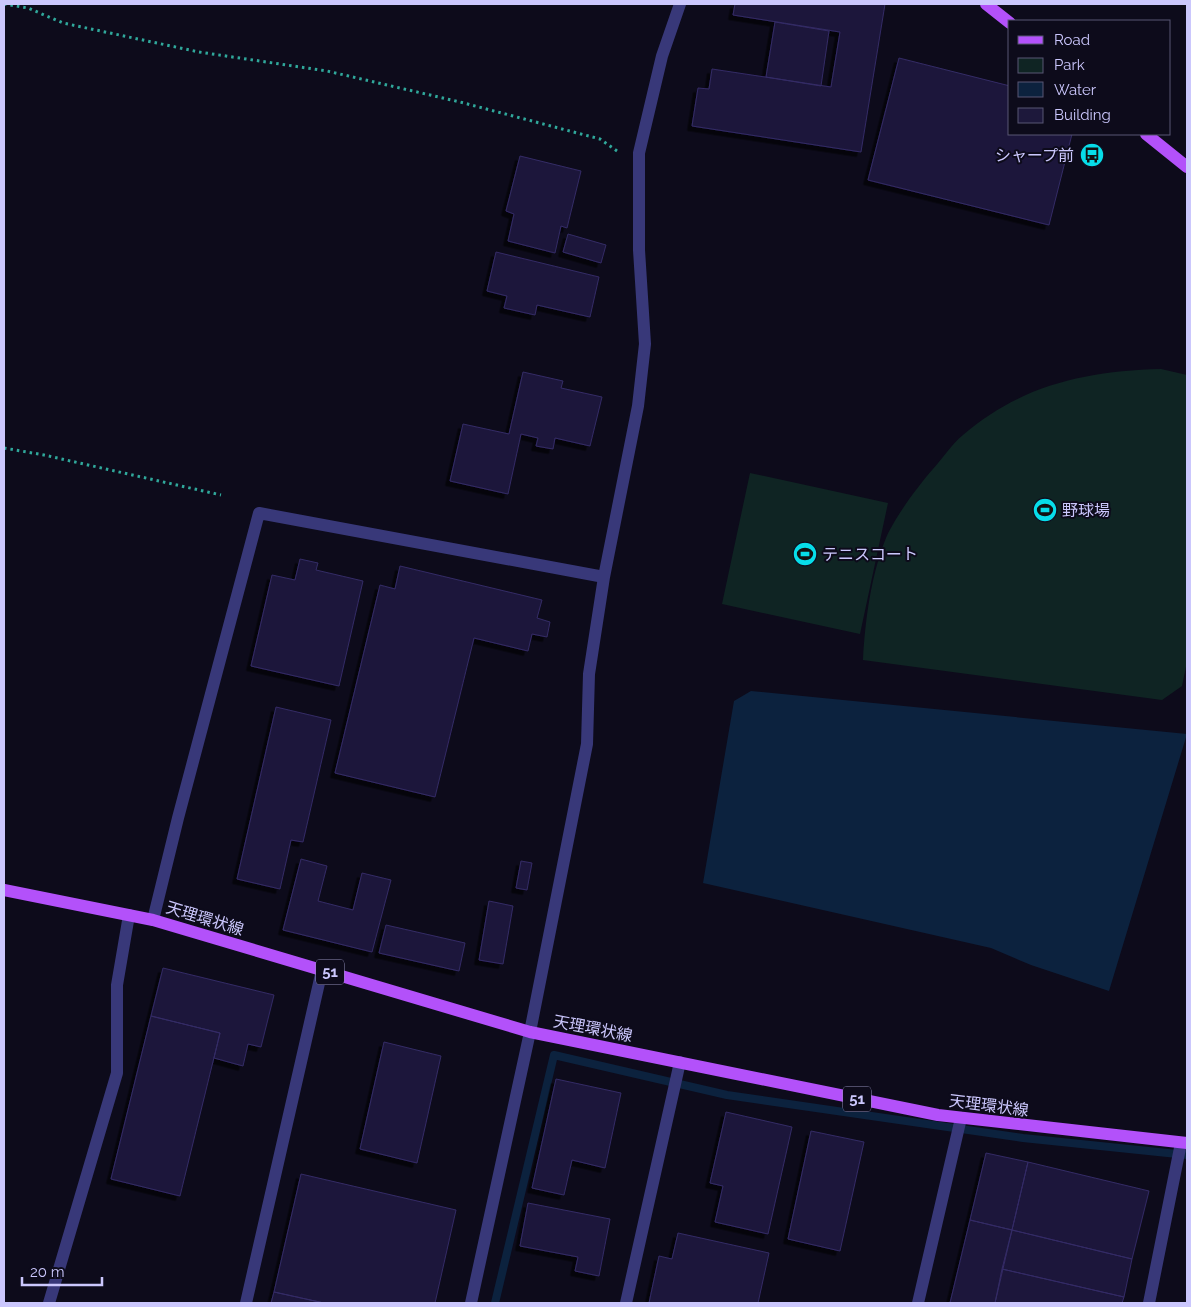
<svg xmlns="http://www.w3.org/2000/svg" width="1191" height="1307" viewBox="0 0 1191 1307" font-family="Raleway,'Noto Sans JP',sans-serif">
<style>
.green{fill:#0f2423}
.water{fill:#0c223e}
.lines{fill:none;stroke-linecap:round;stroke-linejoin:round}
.stream{stroke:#0c223e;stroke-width:8}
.building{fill:#1d183b;stroke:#342b66;filter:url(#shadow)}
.path{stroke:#30a89b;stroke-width:3;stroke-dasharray:2.5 4;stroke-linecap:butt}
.minor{stroke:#383879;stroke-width:12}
.major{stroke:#b351fa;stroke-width:12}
.labels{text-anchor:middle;stroke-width:4;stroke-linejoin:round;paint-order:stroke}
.shield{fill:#0d0b1b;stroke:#928fb9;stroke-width:1}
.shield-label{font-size:15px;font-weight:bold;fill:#cbc7fd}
.poi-label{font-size:16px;fill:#cbc7fd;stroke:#0d0b1b;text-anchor:start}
.street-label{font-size:16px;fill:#cbc7fd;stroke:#0d0b1b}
</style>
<defs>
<filter id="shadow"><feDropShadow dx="-4.5" dy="4.5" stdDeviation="0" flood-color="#0009"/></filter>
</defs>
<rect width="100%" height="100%" fill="#0d0b1b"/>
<path class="green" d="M1161,369L1187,375V662L1182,686L1162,700L863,660C865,621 871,575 886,538C895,517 918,486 933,469C943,458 952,444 963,435C1021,385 1086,371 1161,369Z
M750,473L888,503L860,634L722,604Z"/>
<path class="water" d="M751,691L1187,734L1109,991L1031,965L991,948L703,883L734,701Z"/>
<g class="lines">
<path class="stream" d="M495,1303L554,1055L727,1095L1023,1138L1187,1155"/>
</g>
<path class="building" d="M735,4H885L861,152L692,126L698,88L709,89L712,69L831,87L840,32L733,15Z
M775,22L829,31L821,86L766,77Z
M899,58L1010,86V134H1072L1049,225L868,180Z
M520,156L581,171L567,228L561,226L555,253L508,241L514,214L506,211Z
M568,234L606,245L601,263L563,252Z
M496,252L599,277L590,317L537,305L535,315L504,308L507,296L487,291Z
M523,372L563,381L561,388L602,397L590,446L555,438L553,449L536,446L538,438L521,434L508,494L450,481L463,424L509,434Z
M300,559L318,563L316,570L363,581L339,686L251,666L272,575L295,580Z
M400,566L542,600L537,618L550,622L547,637L532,634L528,651L474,638L435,797L335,773L380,585L395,589Z
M276,707L331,720L303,842L291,840L280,889L237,879Z
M301,859L327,866L318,901L353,910L362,873L391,880L372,952L283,930Z
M521,861L532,863L527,890L516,888Z
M489,901L513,906L503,964L479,960Z
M386,925L465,943L459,971L379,953Z
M163,968L274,995L261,1047L248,1044L243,1066L214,1058L220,1033L151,1016Z
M151,1016L220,1033L180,1196L111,1179Z
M384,1042L441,1056L417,1163L360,1149Z
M556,1079L621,1093L605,1168L572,1160L564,1195L532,1188Z
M726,1112L792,1127L768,1234L715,1222L723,1186L710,1183Z
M811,1131L864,1142L840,1251L788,1239Z
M986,1153L1028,1162L1012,1230L970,1220Z
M1028,1162L1149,1191L1132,1259L1012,1230Z
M301,1174L456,1210L435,1303H324L274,1292Z
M528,1203L610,1219L599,1276L575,1271L578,1257L520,1246Z
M970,1220L1012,1230L995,1303H950Z
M1012,1230L1132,1259L1124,1297L1002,1269Z
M678,1233L769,1253L758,1303H649L659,1256L672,1259Z
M1002,1269L1124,1297L1122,1303H995Z
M274,1292L324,1303H271Z"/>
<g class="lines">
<path class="path" d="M4,4L28,8L63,23L199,52L327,71L460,102L600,139L620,153
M4,448L44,455L221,495"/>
<path class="minor" d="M153,920L178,818L259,513L604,577
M49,1303L117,1073V985L129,915
M246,1303L322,970
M471,1303L530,1032L587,744L589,674L604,577L638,406L645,344L639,250V153L662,56L680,4
M626,1303L680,1062
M918,1303L961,1118
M1149,1303L1181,1143"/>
<path class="major" d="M986,4L1010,23
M1146,134L1187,167
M4,890L153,920L530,1032L938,1115L1187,1143"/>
</g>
<defs>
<g id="bus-disc" transform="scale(1.25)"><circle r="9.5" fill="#07dde9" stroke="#0d0b1b"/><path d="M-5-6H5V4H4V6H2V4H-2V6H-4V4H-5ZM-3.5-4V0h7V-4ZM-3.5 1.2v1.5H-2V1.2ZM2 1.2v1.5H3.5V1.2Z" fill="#111"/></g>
<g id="stadium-disc" transform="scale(1.25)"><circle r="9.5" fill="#07dde9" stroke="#0d0b1b"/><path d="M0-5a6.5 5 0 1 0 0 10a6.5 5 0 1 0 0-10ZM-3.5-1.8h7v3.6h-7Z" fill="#111"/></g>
</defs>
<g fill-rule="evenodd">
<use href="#bus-disc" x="1092" y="155"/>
<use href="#stadium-disc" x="1045" y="510"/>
<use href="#stadium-disc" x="805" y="554"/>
</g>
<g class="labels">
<g class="shield">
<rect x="316" y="959.5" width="28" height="25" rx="4"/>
<rect x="843" y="1086.5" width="28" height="25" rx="4"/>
</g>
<g class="shield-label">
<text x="330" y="977">51</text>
<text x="857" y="1104">51</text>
</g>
<g class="poi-label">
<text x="1074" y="161" text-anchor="end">シャープ前</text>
<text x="1062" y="516">野球場</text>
<text x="822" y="560">テニスコート</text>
</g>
<g class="street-label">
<text transform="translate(205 918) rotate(17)" y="6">天理環状線</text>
<text transform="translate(593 1028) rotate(11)" y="6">天理環状線</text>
<text transform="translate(989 1105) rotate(7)" y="6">天理環状線</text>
</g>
</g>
<rect width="1191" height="1307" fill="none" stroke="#cbc7fd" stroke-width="10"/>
<rect x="1008" y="20" width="162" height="115" fill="#0d0b1b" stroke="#595675"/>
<rect x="1018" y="36" width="25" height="8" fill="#b351fa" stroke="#595675"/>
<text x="1054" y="45" font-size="15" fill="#cbc7fd">Road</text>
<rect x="1018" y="58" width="25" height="15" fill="#0f2423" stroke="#595675"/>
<text x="1054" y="70" font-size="15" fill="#cbc7fd">Park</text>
<rect x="1018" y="82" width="25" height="15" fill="#0c223e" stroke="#595675"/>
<text x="1054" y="95" font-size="15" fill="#cbc7fd">Water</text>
<rect x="1018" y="108" width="25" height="15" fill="#1d183b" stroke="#595675"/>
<text x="1054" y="120" font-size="15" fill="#cbc7fd">Building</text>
<path d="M22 1277v8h80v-8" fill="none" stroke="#cbc7fd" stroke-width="2.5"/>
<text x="30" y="1277" font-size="15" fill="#cbc7fd" stroke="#0d0b1b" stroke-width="4" paint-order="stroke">20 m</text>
</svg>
